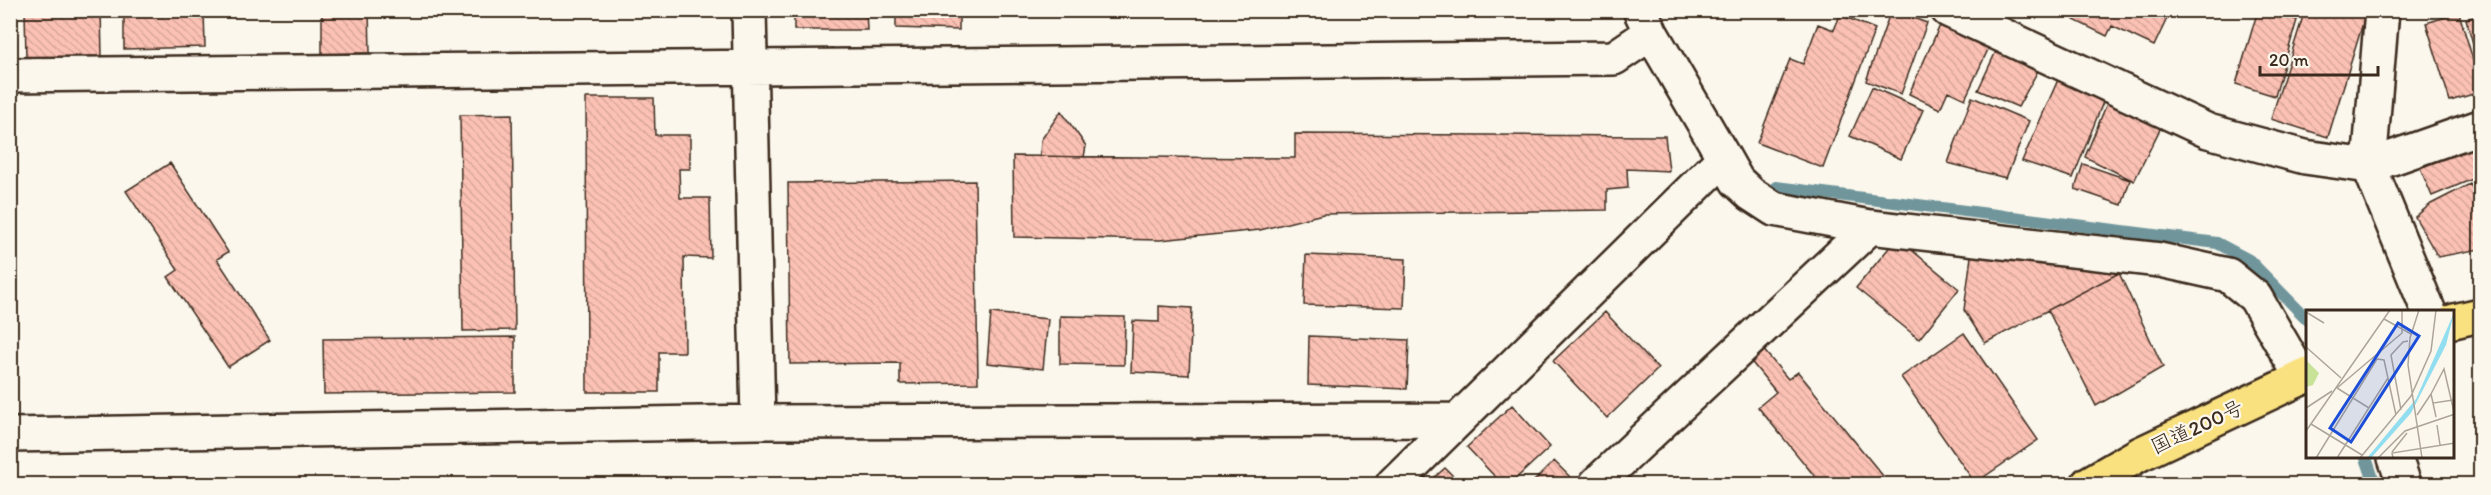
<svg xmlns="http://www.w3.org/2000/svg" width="2491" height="495" viewBox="0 0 2491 495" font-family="Itim,'Klee One',sans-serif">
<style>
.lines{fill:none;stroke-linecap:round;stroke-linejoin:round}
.stream{stroke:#6f969c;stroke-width:12}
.building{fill:url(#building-back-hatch);stroke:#3b2a1e;stroke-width:1.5}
.minor-casing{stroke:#3b2a1e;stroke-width:38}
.trunk-casing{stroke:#3b2a1e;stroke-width:38}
.minor{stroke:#fbf7ec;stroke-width:33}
.trunk{stroke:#fae180;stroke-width:33}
.labels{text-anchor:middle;stroke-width:4.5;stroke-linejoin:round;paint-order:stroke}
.street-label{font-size:21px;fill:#3b2a1e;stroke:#fbf7ec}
.inset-road{fill:none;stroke:#aea59a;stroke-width:1.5}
.view{fill:#1d4ed8;fill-opacity:0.15;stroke:#1d4ed8;stroke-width:3}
.inset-edge{fill:none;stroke:#3b2a1e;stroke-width:3}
</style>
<defs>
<pattern id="building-back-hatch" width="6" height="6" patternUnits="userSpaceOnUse" patternTransform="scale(1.5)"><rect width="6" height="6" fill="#fbc1b4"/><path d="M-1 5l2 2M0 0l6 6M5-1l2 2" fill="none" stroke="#d8a69a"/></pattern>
</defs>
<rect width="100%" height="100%" fill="#fbf7ec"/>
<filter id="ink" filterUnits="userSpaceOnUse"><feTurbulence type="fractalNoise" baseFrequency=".0167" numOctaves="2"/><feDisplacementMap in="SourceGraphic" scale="12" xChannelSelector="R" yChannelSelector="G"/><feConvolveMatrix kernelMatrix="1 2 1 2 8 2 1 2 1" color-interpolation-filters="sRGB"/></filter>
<g filter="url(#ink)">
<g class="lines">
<path class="stream" d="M1776,187L2217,243L2249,260L2308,320
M2366,458L2375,484"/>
</g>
<path class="building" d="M25,10H101L102,57L26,58Z
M124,10H204L205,47L124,49Z
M322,10H369L370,53L322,54Z
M794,10H866L867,30H794Z
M896,10H959V30L896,28Z
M1891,10L1927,23L1901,94L1866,81Z
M2078,10H2171L2154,46L2112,26L2107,36L2074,20Z
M2258,10H2266L2297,20L2275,96L2236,84Z
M2276,10H2300L2297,19Z
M2305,10H2367L2328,137L2271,119Z
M2459,13L2480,83V92L2450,101L2426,23Z
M1840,15L1875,29L1823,168L1757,143L1790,59L1803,64L1818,24L1834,30Z
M2480,15V45L2474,47L2466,19Z
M1942,21L1991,43L1965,99L1948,91L1940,109L1909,94Z
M2480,45V70L2474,47Z
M1998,47L2040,67L2018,107L1978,90Z
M2061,73L2107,92L2073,178L2022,161Z
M1872,87L1923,110L1901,159L1850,136Z
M2110,96L2164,121L2134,181L2085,157Z
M1972,97L2029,121L2006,178L1948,163Z
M586,98H654L655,135H690V169H679L680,198H710L711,258L684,257L685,352H659V392H587Z
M1061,111L1086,146L1084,157L1040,156L1041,140Z
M512,114L515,330L463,331L460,115Z
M1295,134L1665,136L1669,171L1627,169L1628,188L1607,190V210L1323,214L1260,230L1160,240L1014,237L1013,156L1295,158Z
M2480,144V176L2432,196L2420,168Z
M170,163L228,252L217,259L270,340L228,367L168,277L178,270L126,191Z
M2083,164L2130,180L2122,205L2075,189Z
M975,181L978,383L900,384V363L790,364L788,183Z
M2470,184L2480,203V249L2438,257L2415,217L2431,204Z
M1897,238L1959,289L1919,339L1856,288Z
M1972,249L2118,265L2119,273L1985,343L1964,310Z
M1306,255L1406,259L1404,308L1304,305Z
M2119,273L2163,367L2096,406L2048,310Z
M1159,306L1192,308L1189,375L1131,372L1133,321L1159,322Z
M1605,312L1658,369L1607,418L1553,361Z
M991,313L1048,319L1043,369L987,363Z
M1060,316L1125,317L1124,365L1060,364Z
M1964,333L2038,440L1975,483L1901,377Z
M1309,336L1409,340L1407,389L1308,385Z
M515,337V392L324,394L323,339Z
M1762,348L1788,379L1798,372L1883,476L1874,484H1821L1758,407L1776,392L1749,359Z
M1512,405L1550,447L1510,484H1502L1467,447Z
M1554,461L1575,482L1573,484H1531Z
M1445,468L1461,484H1427Z"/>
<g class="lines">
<g class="minor-casing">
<path id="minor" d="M749,10L758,422
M1948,10L2208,131L2305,157L2369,166L2480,127
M2382,10L2369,166L2429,312
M10,75L1614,58L1651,33
M1724,158L1737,181L1751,194L1774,209L1870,227
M10,435L758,422L1458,420
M2395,458L2404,484
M1393,484L1724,158L1651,33L1640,10
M1596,484L1870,227L2160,260L2228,275L2255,297L2302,378"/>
</g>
<g class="trunk-casing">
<path id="trunk" d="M2454,321L2480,315
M2088,484L2140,454L2308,375"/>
</g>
<use href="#minor" class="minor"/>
<use href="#trunk" class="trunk"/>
</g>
</g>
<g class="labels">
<g class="street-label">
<text transform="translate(2197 427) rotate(-25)" y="7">国道200号</text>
</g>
</g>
<g transform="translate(2306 310)">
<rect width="148" height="148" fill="#fbf7ec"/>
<path d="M0,50L13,63L7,75L0,77Z" fill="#c8e298"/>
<path d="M148,3L140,35L105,103L65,148H61L110,89Z" fill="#91def0"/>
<path class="inset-road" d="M113,0L104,28L102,55L116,148M0,2L18,13M78,9L105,24M0,37L35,68M71,49L78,50L90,105M31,78L96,23V0M31,78L63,98M125,84L138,59L148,102M0,98L26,81M95,100L85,45L97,32L102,31M111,105L125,84L127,93M130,107L127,93L147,90M5,114L56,145M131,115L134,135M0,121L84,0M86,142L101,123M10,148L71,49M31,148L82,68M54,148L105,86L125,41L130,0M72,148L99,121L149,104M87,148L86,143L149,133"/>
<path class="view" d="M92,13L113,26L45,132L24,118Z"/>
<rect width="148" height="148" class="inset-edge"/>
</g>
<rect width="2491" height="495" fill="none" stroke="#fbf7ec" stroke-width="36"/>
<rect x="18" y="18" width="2455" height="459" fill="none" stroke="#3b2a1e" stroke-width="2" filter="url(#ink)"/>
<path d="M2260 66v9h118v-9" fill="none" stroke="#3b2a1e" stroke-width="3"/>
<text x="2269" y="66" font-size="18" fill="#3b2a1e" stroke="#fbf7ec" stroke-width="4.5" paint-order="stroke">20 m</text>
</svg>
